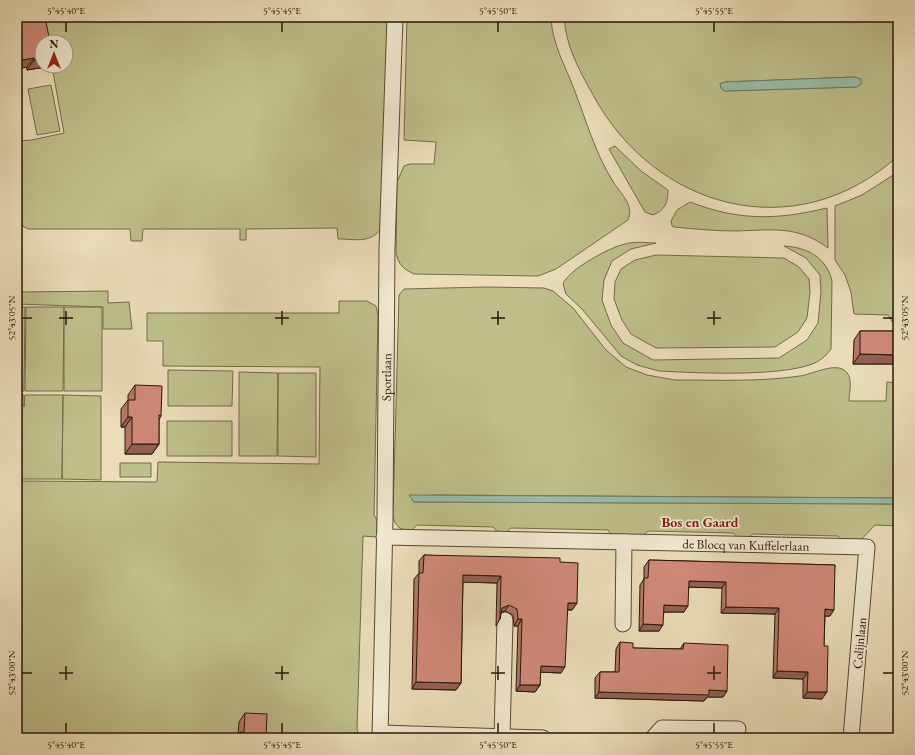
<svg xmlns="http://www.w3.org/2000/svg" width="915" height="755" viewBox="0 0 915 755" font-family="'EB Garamond',serif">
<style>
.green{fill:#bebf8a;stroke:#726b48;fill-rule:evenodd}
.water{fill:#99bdaa;stroke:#6b7b68}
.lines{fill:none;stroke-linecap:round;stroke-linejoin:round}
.minor-casing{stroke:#574832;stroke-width:17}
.minor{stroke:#f1e9d1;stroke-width:15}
.wall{fill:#b37667;stroke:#261706}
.shaded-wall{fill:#926054;stroke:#261706}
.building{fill:#d08978;stroke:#261706}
.ticks{fill:none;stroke:#261706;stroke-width:1.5}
.labels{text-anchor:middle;stroke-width:3.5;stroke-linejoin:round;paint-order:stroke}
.street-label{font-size:13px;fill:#261706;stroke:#f1e9d1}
.neighbourhood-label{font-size:14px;font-weight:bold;fill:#7a1f14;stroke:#f1e9d1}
.neatline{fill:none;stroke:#261706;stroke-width:1.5}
.ticks-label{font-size:10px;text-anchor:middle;fill:#261706}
</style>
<rect width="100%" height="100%" fill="#eaddb8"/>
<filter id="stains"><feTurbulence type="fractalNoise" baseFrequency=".005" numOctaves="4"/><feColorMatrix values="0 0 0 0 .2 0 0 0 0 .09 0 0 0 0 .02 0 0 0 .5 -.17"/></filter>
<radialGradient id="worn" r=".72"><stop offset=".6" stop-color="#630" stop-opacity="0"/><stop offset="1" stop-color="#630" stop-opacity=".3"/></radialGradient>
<path class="green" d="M39,17H391L382,228C369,244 357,239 338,239L337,228L246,229V240H240V229H143L142,241H131L130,229H28L24,227L17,217V141L32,140L64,133L52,66H66V42H46Z
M407,17H489V19L551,17C552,44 565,65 574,89C586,120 595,152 612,180C619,192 635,205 628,220L556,269L538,276L414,274C403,269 399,265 396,253L397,182L404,166L410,164H434L436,142L404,140Z
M564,17H898V156C796,248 654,210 592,93C578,68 566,46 564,17ZM854,77L861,79L856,87L725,91L721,88L720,84L725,82Z
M51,85L60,131L37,135L28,89Z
M615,146L641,171L668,190C668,203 665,210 653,215L645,212L609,149Z
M898,172V323H893L888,315L854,314L851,292L845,275L835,260V206L862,195Z
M690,202C739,221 777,220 827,208L828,248C797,225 772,230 736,231C716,231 695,229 674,227L672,226L671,221L677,210Z
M17,238L21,244V292L108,291V303L129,302L132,329H103V307L17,304Z
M656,243L631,249L612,261L604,280L602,300L611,325L623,343L653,360L779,358L807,340L818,323L821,292L820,275L806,258L784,246C807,247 827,258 832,281L831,349C826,356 820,361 812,364C778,377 697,373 659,371L637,365L621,356L582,309L566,294L563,284C568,270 610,247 625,244C635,241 646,243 656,243Z
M656,255L784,258L799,267L809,279L810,292L807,318L798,332L775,347L656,348L631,334L622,320L614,299L615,282L621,269L635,260Z
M486,287L544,288L553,291L573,308L606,350L626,367L647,375L675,380C716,380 759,382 800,376C813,374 833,363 844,370C854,377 849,392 849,401H886L887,382L898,383V498L433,495L412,500L414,502L898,504V526L875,525L859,542H843L838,536L753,534L747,539H739L733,533L648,531L641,537L612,536L608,530L511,528L505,533H499L493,527L417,525L411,531C401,530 395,527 393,516L399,295L404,289Z
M339,301H367L376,306L378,315L374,515L377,520V537L363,536L357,729L360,738H17V481L157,482L158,462L319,464L320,367L163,366V341H147V313H339Z
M17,307H25L24,391H17Z
M26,307H64L63,391H25Z
M64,307H102V391H64Z
M168,370L233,371L232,406H168Z
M239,372L278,373L277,456H239Z
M278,373H316V457L278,456Z
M17,395H24V407L25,395H63L62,479H17Z
M63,395L101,396V480L62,479Z
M167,421H232V456H167Z
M120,463H151V477H120Z"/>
<path class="water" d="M854,77L861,79V84L857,87L725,91L721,88L720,84L725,82Z
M409,495L898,498V504L414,502Z"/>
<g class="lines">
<g class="minor-casing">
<g id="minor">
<path id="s1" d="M384,537L867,547L851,738"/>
<path d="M623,624L624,542"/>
<path d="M380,733L543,738"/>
<path d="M502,737L505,620"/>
<path id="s2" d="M380,738L385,519L387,247L395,17"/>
<path d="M653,738L662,728L738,729"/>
</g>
</g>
<use href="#minor" class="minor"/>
</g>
<path class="wall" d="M17,17L46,67L27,70Z
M860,331H898V364H853L854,340Z
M135,385L161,416L159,420V444L152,454H125V427H121V409L128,400V395Z
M424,555L560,562L577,603L572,610H567L561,673L540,672V685L535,692L516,691L518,626H514L513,615L505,611L501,613L500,619L496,626L497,583L463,582L461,683L456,690L412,689L414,579L419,573V561Z
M649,560L835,565L830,616H825L822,699L803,698V679L773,678L775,614L721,613L722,588L689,587L684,612H664L659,631H639L640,585L644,579V567Z
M898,626V661H895L896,642H894L895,630Z
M620,642L633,648L680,649L684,643L727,691L723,697H707L704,701L595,698V678L600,672H615L616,649Z
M898,693V713H896Z
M245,713L266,738H236L238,735L239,722Z"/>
<path class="shaded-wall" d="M34,58L27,67L17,69V61Z
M42,59V66H46V67L27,70L34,60Z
M860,354L898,355V364H853Z
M128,417H132L125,427H121Z
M132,444H159L152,454H125Z
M463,575L501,576L497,583L459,582Z
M689,581L726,582L722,588L684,587Z
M568,603H577L572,610L563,609Z
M509,605L505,611L500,613L502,608Z
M664,605L688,606L684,612H659Z
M726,607L779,608L775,614L721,613Z
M825,609L834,610L830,616H820Z
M518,619H522L518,626H514Z
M643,624L663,625L659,631H639Z
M898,636V640L896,642H894Z
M898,656V661H895Z
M541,666L565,667L561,673L536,672Z
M777,671L808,672L803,679L773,678Z
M416,682L461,683L456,690L412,689Z
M520,685H540L535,692L516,691Z
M709,690L727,691L723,697H707L704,701L595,698L599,692Z
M807,692H827L822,699L803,698Z"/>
<path class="building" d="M17,17H45L50,42H42V59L34,60V58L17,61Z
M860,331H898V355L860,354Z
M135,385L162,386L161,416L159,415V444H132V417H128V400H135Z
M424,555L560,558V562L578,563L577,603H568L565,667L541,666L540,685H520L522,619H518L517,609L509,605L502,608L500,619L501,576L463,575L461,683L416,682L419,573H423Z
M649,560L835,565L834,610L825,609L824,646H828L827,692H807L808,672L777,671L779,608L726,607V582L689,581L688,606L664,605L663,625L643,624L644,578H648Z
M620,642L633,643V648L683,649L684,643L728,645L727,691L709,690V695L599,692L600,672H619Z
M245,713L267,714L266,738H240V732H244Z"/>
<path class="ticks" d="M66,22V32M282,22V32M498,22V32M714,22V32M66,311V325M282,311V325M498,311V325M714,311V325M22,318H32M59,318H73M275,318H289M491,318H505M707,318H721M883,318H893M66,666V680M282,666V680M498,666V680M714,666V680M22,673H32M59,673H73M275,673H289M491,673H505M707,673H721M883,673H893M66,723V733M282,723V733M498,723V733M714,723V733"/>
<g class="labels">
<g class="street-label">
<text dy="5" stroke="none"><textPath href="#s2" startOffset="361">Sportlaan</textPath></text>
<text dy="5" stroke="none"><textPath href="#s1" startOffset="362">de Blocq van Kuffelerlaan</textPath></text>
<text transform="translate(859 643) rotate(-85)" y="5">Colijnlaan</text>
</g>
<g class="neighbourhood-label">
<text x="700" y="527">Bos en Gaard</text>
</g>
</g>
<rect width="915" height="755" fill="none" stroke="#eaddb8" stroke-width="44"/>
<g transform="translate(54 54)"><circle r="19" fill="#f1e9d1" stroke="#a09580"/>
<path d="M0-3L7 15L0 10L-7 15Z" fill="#8f2418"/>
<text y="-6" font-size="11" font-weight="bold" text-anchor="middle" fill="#261706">N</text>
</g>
<rect x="22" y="22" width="871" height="711" class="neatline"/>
<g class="ticks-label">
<text x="66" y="14">5°45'40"E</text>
<text x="282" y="14">5°45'45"E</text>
<text x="498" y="14">5°45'50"E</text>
<text x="714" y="14">5°45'55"E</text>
<text transform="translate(11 318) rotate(-90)" y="4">52°43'05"N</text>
<text transform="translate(904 318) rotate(-90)" y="4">52°43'05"N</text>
<text transform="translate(11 673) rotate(-90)" y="4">52°43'00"N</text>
<text transform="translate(904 673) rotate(-90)" y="4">52°43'00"N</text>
<text x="66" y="748">5°45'40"E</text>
<text x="282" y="748">5°45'45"E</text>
<text x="498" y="748">5°45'50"E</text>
<text x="714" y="748">5°45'55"E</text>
</g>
<rect width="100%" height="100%" filter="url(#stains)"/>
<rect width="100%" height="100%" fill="url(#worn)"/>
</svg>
